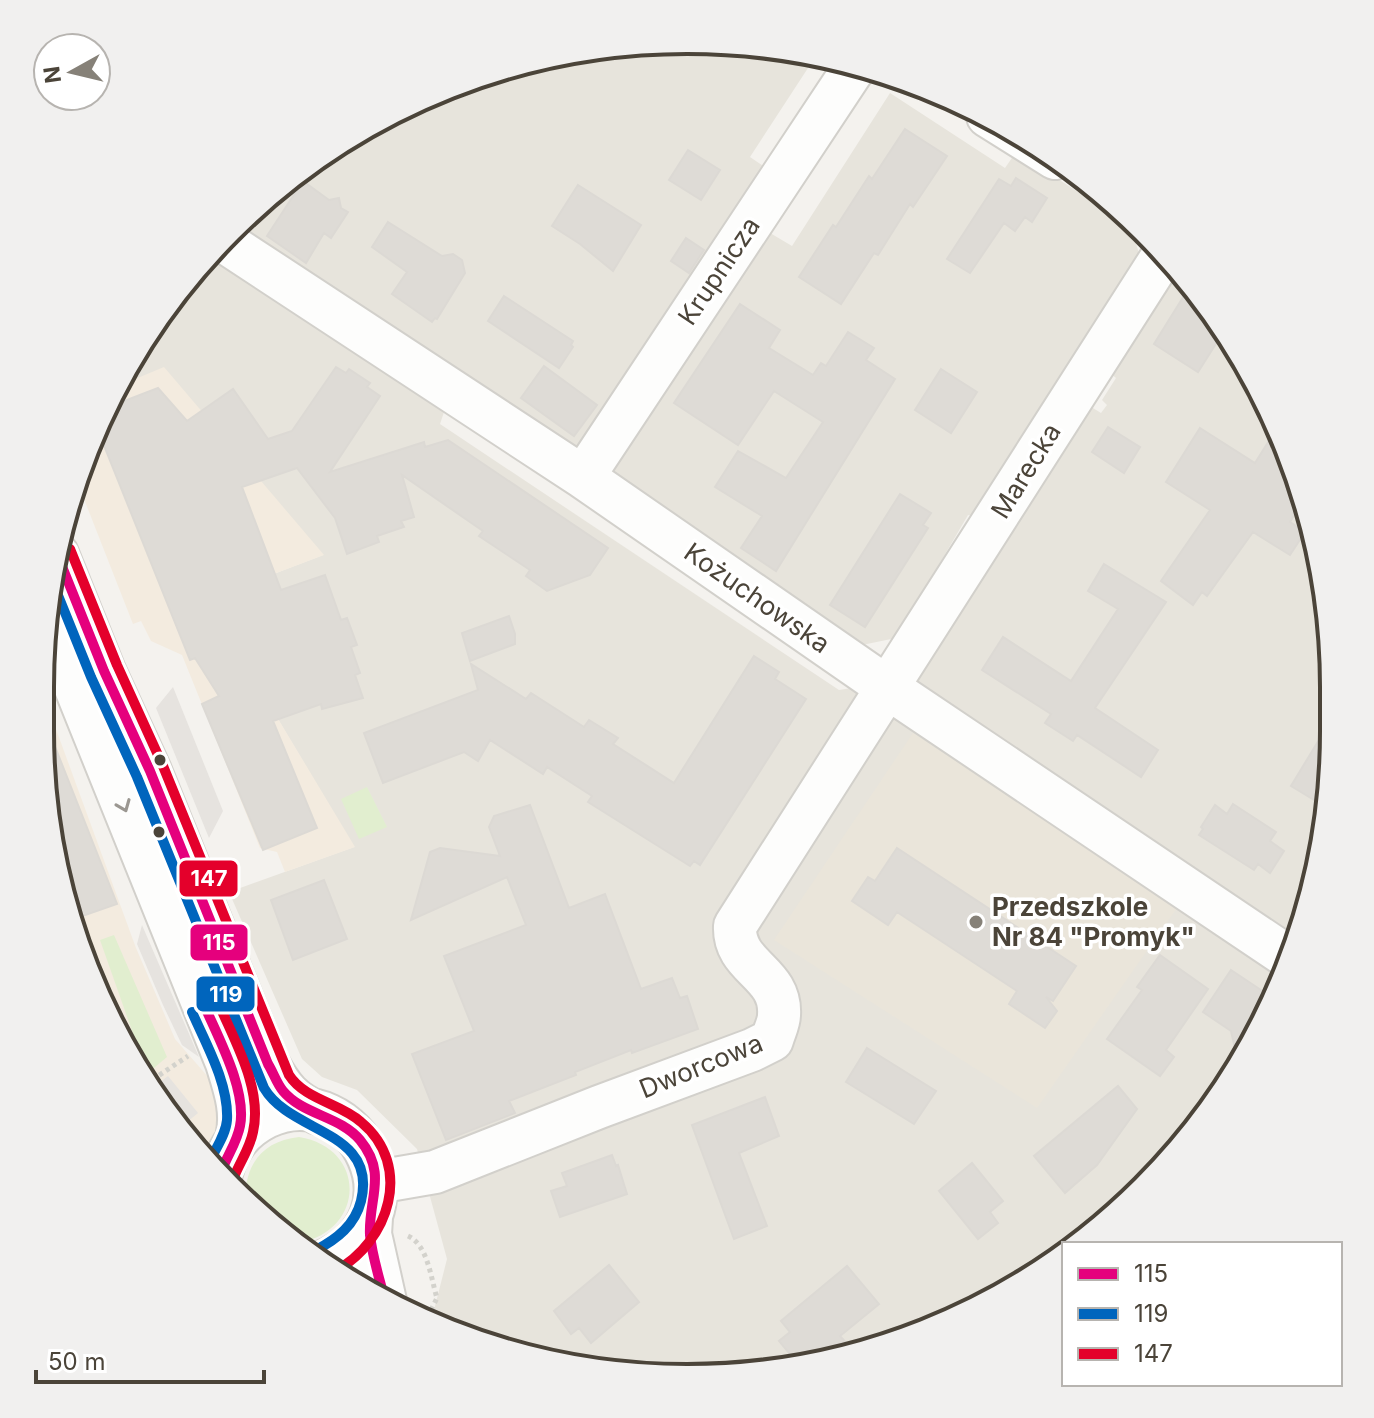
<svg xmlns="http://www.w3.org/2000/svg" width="1374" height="1418" viewBox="0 0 1374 1418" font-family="Inter,sans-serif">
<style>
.residential{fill:#e7e4dc}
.commercial{fill:#f3ebdf}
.education{fill:#eae5da}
.green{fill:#e1eecf}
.parking{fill:#e6e3df}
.building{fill:#dedbd6;stroke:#dcd9d4;stroke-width:2}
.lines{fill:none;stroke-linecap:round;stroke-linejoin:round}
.minor-casing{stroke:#d2d0cb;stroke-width:46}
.path{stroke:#d3d2cc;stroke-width:5;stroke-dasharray:4 4;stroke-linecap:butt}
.minor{stroke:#fdfdfc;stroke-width:42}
.bus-1-casing{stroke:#fff;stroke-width:16}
.bus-2-casing{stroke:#fff;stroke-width:16}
.bus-3-casing{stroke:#fff;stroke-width:16}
.bus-1{stroke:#e5007d;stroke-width:10}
.bus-2{stroke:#0065bd;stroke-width:10}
.bus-3{stroke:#e4002b;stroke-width:10}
.oneway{stroke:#9b9791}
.bus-dot{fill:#4b4439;stroke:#fff;stroke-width:3}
.poi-dot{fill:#868178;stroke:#fff;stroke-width:3}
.labels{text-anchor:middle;stroke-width:7;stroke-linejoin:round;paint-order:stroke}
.street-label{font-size:26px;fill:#4b4439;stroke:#fff}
.poi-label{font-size:26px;font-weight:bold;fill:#4b4439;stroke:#fff;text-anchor:start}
.rim{fill:none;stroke:#4b4439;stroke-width:4}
.line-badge{stroke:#fff;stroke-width:3}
.badge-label{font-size:22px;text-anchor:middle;font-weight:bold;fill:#fff}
</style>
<rect width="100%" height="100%" fill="#f4f2ee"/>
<path class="residential" d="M644,41L771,45L810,56L808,68L750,157L769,170L579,462L229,234L293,174L400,107L519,62Z
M890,93L1005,168L1016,152L1131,226L1140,257L974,516L968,515L896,638L862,645L607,472L765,230L792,246Z
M213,249L445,409L440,424L839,690L915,678L1088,405L1101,413L1107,405L1102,400L1116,378L1109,372L1176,267L1200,293L1267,400L1312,519L1333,644L1329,815L1300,939L1248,1054L1174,1157L1081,1244H1064V1255L974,1311L855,1356L730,1377L602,1372L479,1344L431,1322L447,1259L417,1149L357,1090L322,1077L302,1059L229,892L354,847L238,652L245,585L323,555L116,387L126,364L200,261Z"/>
<path class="commercial" d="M164,367L324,555L245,585L238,652L355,847L285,872L277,852L260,848L182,655L151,641L141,621L133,624L75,476L116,387Z
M49,710L136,948L175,1039L209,1078L219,1111L218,1131L206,1156L149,1091L89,979L53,858Z"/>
<path class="education" d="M913,733L1179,905L1037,1108L774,940Z"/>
<path class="green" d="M367,787L387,827L359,839L341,799Z
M114,935L167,1057L142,1078L126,1046L136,1042L100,940Z
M299,1137C367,1148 366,1230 299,1243L260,1217L245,1198C246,1163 263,1141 299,1137Z"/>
<path class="parking" d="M173,687L223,811L209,838L156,708Z
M142,925L199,1057L182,1045L163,1005L137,944Z
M168,1076L198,1113L181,1127L149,1091Z"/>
<path class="building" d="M905,129L947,156L913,207L910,204L878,255L874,253L841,304L799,277L833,225L836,227L869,176L872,179Z
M688,150L720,170L701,200L669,180Z
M1016,178L1047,198L1032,222L1025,217L1015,231L1004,223L970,273L947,259L999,179L1011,186Z
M303,181L329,200L339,198L341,208L348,212L331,238L324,233L306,263L267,236Z
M578,185L641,225L613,271L580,244L552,226Z
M388,222L442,256L453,254L462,260L465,273L437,319L435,318L432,322L392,294L407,272L372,247Z
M686,238L704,250L689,273L671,261Z
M1187,291L1207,304L1224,331L1198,372L1154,344Z
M504,296L573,341L571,345L573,347L559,368L488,321Z
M740,304L780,330L769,348L813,375L821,363L826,366L848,332L874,348L866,360L895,379L776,571L741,548L762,516L715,487L738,451L786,478L823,422L774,391L738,445L674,403Z
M544,366L597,405L574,436L521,398Z
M336,367L346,373L349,369L370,383L367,387L380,396L330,472L424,442L425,447L448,440L608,548L590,575L547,591L526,576L530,570L479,536L483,531L402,475L414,517L401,521L404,527L377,536L379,542L347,554L335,518L297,468L242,487L281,590L325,575L341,620L347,618L357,645L351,647L360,673L355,675L363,698L322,709L321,704L273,721L317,828L263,850L202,704L219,696L195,658L190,660L97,428L106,408L158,388L187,421L233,389L268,439L292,431Z
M941,369L977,392L951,433L915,410Z
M1108,427L1140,447L1124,473L1092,452Z
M1200,428L1255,463L1277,428L1304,499L1290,522L1305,532L1290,555L1253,532L1207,596L1202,592L1193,605L1161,581L1210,510L1166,482Z
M900,494L931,513L923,525L928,528L865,627L830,605Z
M1104,564L1166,602L1095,708L1158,750L1141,777L1077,735L1073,741L1045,723L1051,714L982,670L1003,637L1071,681L1118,609L1088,591Z
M509,616L515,634V644L470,661L462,633Z
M754,656L779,672L775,679L806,699L700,865L694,861L690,866L588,802L592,796L547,767L543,774L490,740L478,761L464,752L383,783L364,733L478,690L471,664L526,699L531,693L584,727L589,720L618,738L613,744L674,783Z
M1331,720L1329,778V809L1291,786Z
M54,744L117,904L71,920L53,858L49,745Z
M1233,804L1276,832L1270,841L1284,851L1270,873L1258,864L1254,870L1199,835L1203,829L1201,827L1215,805L1227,814Z
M530,805L569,908L605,894L641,989L672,978L680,998L687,996L698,1029L632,1053L631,1050L575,1072L576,1075L509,1101L515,1113L446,1140L412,1054L474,1031L444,956L526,925L507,877L411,920L430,852L440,848L500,856L489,827L494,816Z
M897,848L1076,966L1053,1001L1046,997L1057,1011L1045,1028L1009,1004L1017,991L897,912L888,925L852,901L868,877L875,881Z
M324,880L347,939L293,960L271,900Z
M1160,955L1208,989L1166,1050L1174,1057L1160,1076L1107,1039L1142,990L1137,987Z
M1231,970L1273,998L1248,1054L1239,1066L1231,1031L1203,1012Z
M867,1048L936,1091L914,1124L846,1082Z
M1118,1086L1137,1109L1097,1165L1065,1193L1034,1156Z
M765,1097L779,1136L739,1153L767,1226L734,1239L692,1125Z
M612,1155L616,1166L618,1165L627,1194L560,1217L551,1191L567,1186L562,1173Z
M972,1163L1003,1201L990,1212L998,1223L978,1239L939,1191Z
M609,1265L639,1302L591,1343L579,1328L571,1334L554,1311Z
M847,1266L879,1304L840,1336L857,1355L798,1364L779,1341L790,1332L781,1321Z"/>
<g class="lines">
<g class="minor-casing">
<path id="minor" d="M988,116L1055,158
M222,240L583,477L888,688L1291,959
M583,477L856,65
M57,554L104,671L150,771L268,1064C281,1088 292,1102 318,1113
M46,614L227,1063C235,1089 243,1111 237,1138
M221,1173C228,1147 242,1129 266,1117C358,1074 428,1218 323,1262
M377,1182L435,1172L599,1107L752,1050L772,1040C774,1032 779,1023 779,1015C782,972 733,968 735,926L1164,254
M371,1218L370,1234L385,1301"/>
</g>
<path class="path" d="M146,1084L188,1056
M408,1236C428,1245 431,1279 437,1298L430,1312L419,1316"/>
<use href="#minor" class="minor"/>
<g class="bus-1-casing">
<path id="bus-1" d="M57,554L104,671L150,771L268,1064C273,1072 277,1084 283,1091C303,1115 340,1116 360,1140C388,1174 368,1199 370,1235C372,1256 380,1280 385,1301
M205,1007C219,1039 247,1091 240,1126C237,1143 226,1157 221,1173"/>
</g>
<g class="bus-2-casing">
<path id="bus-2" d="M51,578L91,677L137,777L264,1088C291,1134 378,1130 361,1201C355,1225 337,1239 316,1250
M192,1012C206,1044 229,1084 227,1120C226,1134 216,1148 210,1161"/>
</g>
<g class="bus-3-casing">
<path id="bus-3" d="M70,549L117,665L163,766L289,1075C305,1100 340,1103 361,1122C414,1166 389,1242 335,1271
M218,1002C234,1040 263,1089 253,1132C250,1148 240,1162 234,1177"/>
</g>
<use href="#bus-1" class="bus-1"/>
<use href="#bus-2" class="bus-2"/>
<use href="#bus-3" class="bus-3"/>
</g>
<defs><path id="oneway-chevron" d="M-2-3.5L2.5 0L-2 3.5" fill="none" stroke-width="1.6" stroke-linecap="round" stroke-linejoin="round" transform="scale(2)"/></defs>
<use class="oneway" href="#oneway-chevron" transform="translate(124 806) rotate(68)"/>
<g class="bus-dot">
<circle cx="160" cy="760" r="7"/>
<circle cx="159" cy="832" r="7"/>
</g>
<circle class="poi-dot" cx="976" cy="922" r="8"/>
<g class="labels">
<g class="street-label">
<text transform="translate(719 271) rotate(-56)" y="9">Krupnicza</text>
<text transform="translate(1026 471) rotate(-58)" y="9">Marecka</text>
<text transform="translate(757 598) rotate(35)" y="9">Kożuchowska</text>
<text transform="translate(701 1066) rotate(-22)" y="9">Dworcowa</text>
</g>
<g class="poi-label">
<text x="992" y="916">Przedszkole<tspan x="992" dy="30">Nr 84 "Promyk"</tspan></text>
</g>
</g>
<path d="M0 0H1374V1418H0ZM687 54H687A633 633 0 0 1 1320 687V731A633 633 0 0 1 687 1364H687A633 633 0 0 1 54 731V687A633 633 0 0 1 687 54Z" fill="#f1f0ef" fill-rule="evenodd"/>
<path class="rim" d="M687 54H687A633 633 0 0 1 1320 687V731A633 633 0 0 1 687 1364H687A633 633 0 0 1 54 731V687A633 633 0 0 1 687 54Z"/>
<g class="line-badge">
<rect x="178" y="859" width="61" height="39" rx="8" fill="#e4002b"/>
<rect x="189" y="923" width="60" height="39" rx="8" fill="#e5007d"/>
<rect x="195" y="975" width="61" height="38" rx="8" fill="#0065bd"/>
</g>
<g class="badge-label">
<text x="209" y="886">147</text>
<text x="219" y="950">115</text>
<text x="226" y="1002">119</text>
</g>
<rect x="1062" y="1242" width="280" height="144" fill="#ffffff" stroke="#b7b4b0" stroke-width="2"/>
<rect x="1078" y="1268" width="40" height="12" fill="#e5007d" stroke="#b7b4b0" stroke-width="2"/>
<text x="1134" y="1282" font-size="24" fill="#4b4439">115</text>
<rect x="1078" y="1308" width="40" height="12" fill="#0065bd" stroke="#b7b4b0" stroke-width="2"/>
<text x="1134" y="1322" font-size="24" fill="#4b4439">119</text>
<rect x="1078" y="1348" width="40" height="12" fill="#e4002b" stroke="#b7b4b0" stroke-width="2"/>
<text x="1134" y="1362" font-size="24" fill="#4b4439">147</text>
<g transform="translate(72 72) rotate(262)"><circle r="38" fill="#ffffff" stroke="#b7b4b0" stroke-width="2"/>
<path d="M0-6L14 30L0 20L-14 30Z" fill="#868178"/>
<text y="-12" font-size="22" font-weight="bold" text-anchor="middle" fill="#4b4439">N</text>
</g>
<path d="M36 1370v12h228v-12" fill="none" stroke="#4b4439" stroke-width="4"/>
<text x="48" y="1370" font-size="24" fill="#4b4439" stroke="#ffffff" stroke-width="6" paint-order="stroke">50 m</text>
</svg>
